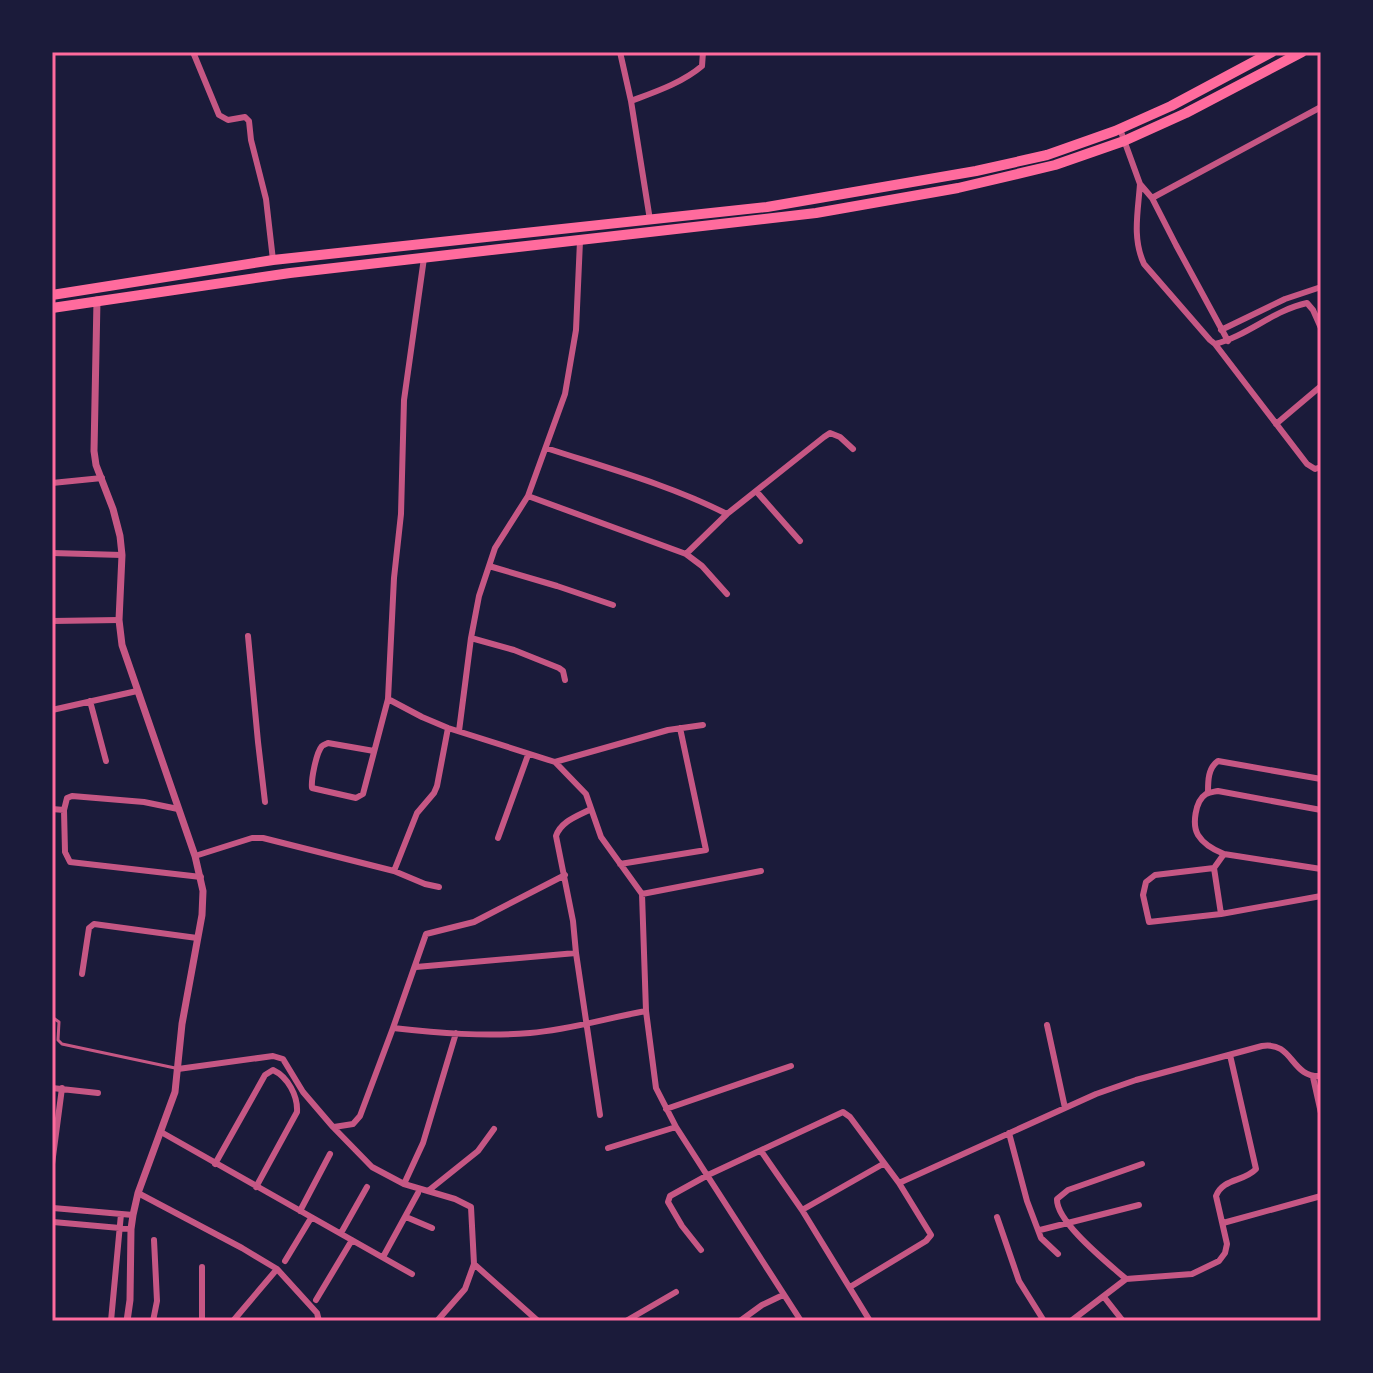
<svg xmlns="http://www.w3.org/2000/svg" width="1373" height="1373" viewBox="0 0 1373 1373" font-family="Manrope,sans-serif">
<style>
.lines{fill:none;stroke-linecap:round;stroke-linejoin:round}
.service{stroke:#c65784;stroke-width:3}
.minor{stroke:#c65784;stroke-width:6}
.tertiary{stroke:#c65784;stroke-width:7}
.trunk{stroke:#ff6b9d;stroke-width:10}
.neatline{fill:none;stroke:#ff6b9d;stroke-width:3}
</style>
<rect width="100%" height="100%" fill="#1b1b3a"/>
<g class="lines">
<path class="service" d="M52,1017L59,1022L58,1040L62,1044L175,1068"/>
<path class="minor" d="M193,52L219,115L228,120L245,117L249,121L251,140L266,199L273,260
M620,52L631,101L650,220
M631,101C655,92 682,83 702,66L703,52
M1120,129L1140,184L1152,198L1176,245L1228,341
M1140,184C1138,212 1132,238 1144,264L1210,340L1215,344C1247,336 1274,310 1307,303L1313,310L1321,328
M1152,198L1321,107
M1221,330L1285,299L1321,287
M1215,344L1307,464L1315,469L1321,467
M1276,424L1321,386
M546,448C607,468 670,485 727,514
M52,483L102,478
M756,491L800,541
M528,496L686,554L702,566L727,594
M52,553L122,555
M686,554L727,514L824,437L830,433L840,437L853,449
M489,566L557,586L613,605
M52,621L119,620
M248,636L258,742L265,802
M471,638L514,650L559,668L563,671L565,680
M388,699L422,717L448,728L555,762L586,794L601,837L642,894L646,1011L656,1088L676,1127L801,1321
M90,701L106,761
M52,710L137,691
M459,731L471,638L479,596L495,548L528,496L565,394L576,330L580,241
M1321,738V737
M374,751L328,743C326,744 323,745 322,746C316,753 311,780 312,788L356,798L363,794L388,699L394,578L401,514L404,400L424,258
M555,762L668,730L703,725
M1208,792C1208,781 1208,768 1218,761L1321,779
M52,809L64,810L65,852L70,862L201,877
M591,809C578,816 561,821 556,836L573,921L576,953L600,1115
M64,810L67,798L72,796L144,802L178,809
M498,838L528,755
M1224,854C1214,850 1204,845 1198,835C1192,825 1195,801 1206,794C1210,792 1213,792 1218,791L1321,810
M195,856L252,838H263L394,871L425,884L439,887
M620,864L706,850L680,728
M1214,868L1155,875L1146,882L1143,895L1149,922L1221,914L1321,896
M394,871L417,813L434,793L437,786L448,728
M642,894L761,871
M1221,914L1214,868L1224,854L1321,869
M416,967L576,953
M82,974L89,928L94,924L197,938
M1047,1025L1065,1108
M393,1028L426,934L474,922L565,875
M178,1069L273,1056L283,1059L303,1092L333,1127L372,1167L404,1184L455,1199L471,1207L474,1264L465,1289L437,1321
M1313,1077L1321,1113
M52,1088L98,1093
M666,1109L791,1066
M334,1127L353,1124L360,1116L393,1028C438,1033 485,1037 530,1033C569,1030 607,1018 646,1011
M161,1132L412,1274
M1009,1133L1027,1201L1041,1238L1058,1254
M608,1148L676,1127
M761,1151L802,1210L870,1321
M52,1164L62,1088
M215,1164L265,1075L273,1070C288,1077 298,1096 297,1112L256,1187
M899,1183L1096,1094L1136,1080L1262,1046C1294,1041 1290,1078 1321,1076
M404,1184L423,1143L456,1033
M428,1191L478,1151L494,1129
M138,1193L242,1248L277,1269L317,1313L319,1321
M53,1208L133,1215
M802,1210L883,1164
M300,1211L330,1154
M406,1217L432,1228
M997,1217L1019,1281L1044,1321
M53,1222L131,1229
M1223,1223L1321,1196
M1040,1230L1139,1205
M341,1233L367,1187
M701,1250L682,1226L668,1202L670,1196L708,1175L843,1112L850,1117L899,1183L931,1235L926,1241L850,1287
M383,1257L418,1193
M285,1261L311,1218
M474,1264L538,1321
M202,1267V1321
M1126,1279C1108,1263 1056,1222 1057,1199L1068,1190L1142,1164
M1104,1297L1123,1321
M316,1300L352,1240
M111,1321L121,1214
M153,1321L157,1301L154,1240
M233,1321L277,1269
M626,1321L676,1292
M740,1321L762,1305L783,1295
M1071,1321L1126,1279L1192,1274L1219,1261L1225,1253L1227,1244L1216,1196C1223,1178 1244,1182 1256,1169L1230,1055"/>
<path class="tertiary" d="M97,300L94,451L96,465L113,509L120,536L122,555L119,620L122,645L195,856L203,891L202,915L182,1024L175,1092L138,1193L133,1215L131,1229L130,1300L127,1321"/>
<path class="trunk" d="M52,295L273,260L767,207L976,171L1047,155L1115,131L1171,106L1272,52
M52,308L290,273L816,213L958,188L1055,165L1124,141L1186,113L1302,52"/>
</g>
<rect width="1373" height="1373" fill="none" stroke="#1b1b3a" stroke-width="108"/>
<rect x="54" y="54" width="1265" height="1265" class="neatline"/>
</svg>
